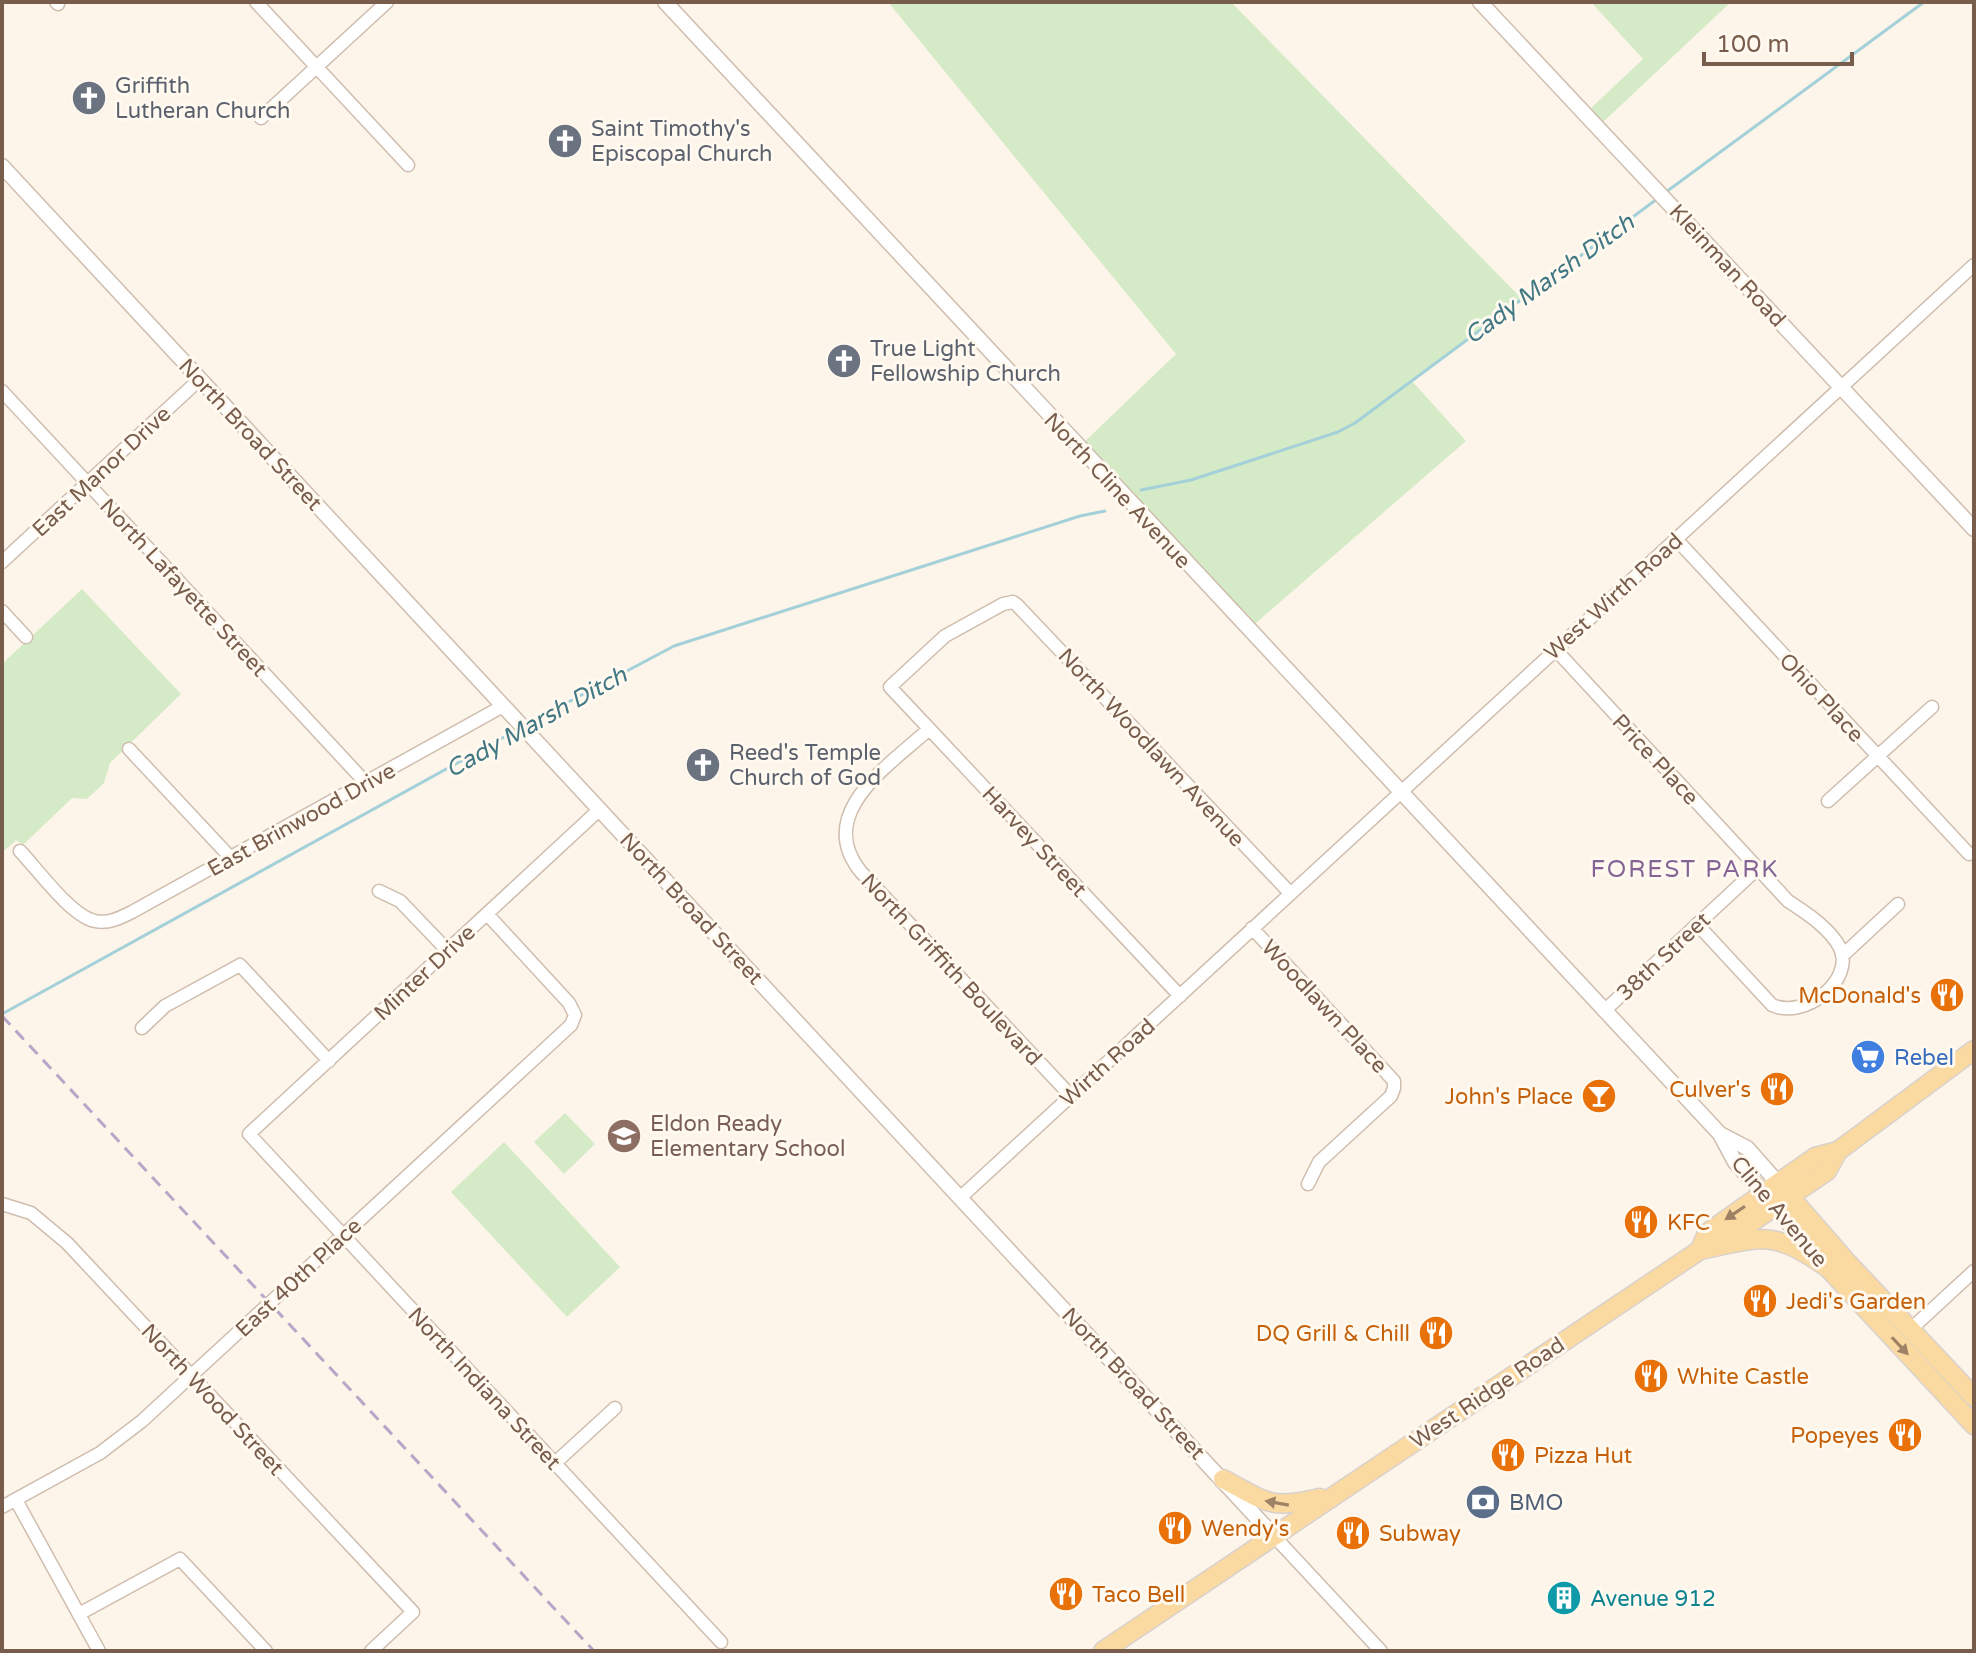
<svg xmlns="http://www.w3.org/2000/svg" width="1976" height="1653" viewBox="0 0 1976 1653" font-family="'Varela Round',sans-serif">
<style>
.green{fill:#d5ebc7}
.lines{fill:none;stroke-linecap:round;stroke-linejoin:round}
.stream{stroke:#a3d0d9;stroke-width:3}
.minor-casing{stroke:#cfbdae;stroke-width:15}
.tertiary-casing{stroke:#cfbdae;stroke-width:17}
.primary-casing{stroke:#d9d1cd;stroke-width:21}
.minor{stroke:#fff;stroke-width:12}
.tertiary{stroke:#fff;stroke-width:14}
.primary{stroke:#fbdaa2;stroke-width:18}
.rail{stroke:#b8a6c8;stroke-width:3;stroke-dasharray:12 8;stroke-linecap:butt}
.oneway{fill:#9f8266}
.labels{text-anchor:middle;stroke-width:6;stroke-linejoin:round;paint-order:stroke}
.worship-label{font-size:22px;fill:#5b616d;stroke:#fff9f0;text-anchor:start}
.street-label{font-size:22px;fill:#785c4c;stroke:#fff9f0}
.food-label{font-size:22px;fill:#c56008;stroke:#fff9f0;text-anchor:start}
.shop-label{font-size:22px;fill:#366cbe;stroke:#fff9f0;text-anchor:start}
.education-label{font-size:22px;fill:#785e54;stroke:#fff9f0;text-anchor:start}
.service-label{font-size:22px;fill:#4e5e75;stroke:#fff9f0;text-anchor:start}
.culture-label{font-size:22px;fill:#0d838f;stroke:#fff9f0;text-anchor:start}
.water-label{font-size:24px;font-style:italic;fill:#427884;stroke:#fff9f0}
.neighbourhood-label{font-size:24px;letter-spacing:2px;fill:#846494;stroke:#fff9f0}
</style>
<rect width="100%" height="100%" fill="#fdf5e9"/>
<path class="green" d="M888,2H1231L1522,299L1412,381L1466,441L1249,629L1079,447L1176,354Z
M1591,2H1731L1602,123L1590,109L1643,59Z
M82,589L181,694L110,763L104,783L87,799L72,798L23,845L16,840L2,853V664Z
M565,1113L595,1144L564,1174L534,1142Z
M504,1142L620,1267L567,1317L451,1192Z"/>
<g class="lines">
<path class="stream" d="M1666,192L1924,2
M1141,490L1191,480L1338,432L1355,423L1657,199
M527,724L674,646L1080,516L1105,511
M2,1014L517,730"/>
<g class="minor-casing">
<path id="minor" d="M56,2L58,4
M256,2L408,165
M261,118L387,2
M2,391L366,783
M1676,539L1969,854
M2,562L200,379
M2,611L26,637
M1555,649L1788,901C1806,913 1830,928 1840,948C1855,980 1805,1020 1772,1005L1697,924
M929,729C890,765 813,813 861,872L1070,1095
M129,749L231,858
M1828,801L1932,707
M600,809L249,1134L721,1642
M20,851C38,870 71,916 95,921C108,924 120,918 132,912L503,706
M379,891L400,901L447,950
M1252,928L1394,1081V1088L1391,1096L1319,1162L1308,1184
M1842,956L1898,904
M1180,996L890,687L945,636L1003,604L1013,602L1017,605L1290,893
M1604,1011L1758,868
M142,1028L165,1006L240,965L329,1061
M962,1196L1974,265
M2,1204L31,1213L67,1243L413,1612L371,1651
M1911,1329L1974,1271
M555,1463L615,1408
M16,1500L99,1651
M2,1507L100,1453L142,1421L571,1025L575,1015L569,1003L487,914
M1273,1535L1381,1651
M79,1614L180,1559L266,1651"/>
</g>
<g class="tertiary-casing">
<path id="tertiary" d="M665,2L1720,1134L1735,1162L1764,1194
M1480,2L1974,529
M2,166L1273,1535
M1720,1134L1747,1148L1778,1183"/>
</g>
<g class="primary-casing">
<path id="primary" d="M1778,1183L1846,1261L1974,1397
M1764,1194L1816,1250L1828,1268L1974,1425
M1724,1241L1827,1171L1838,1151
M1700,1250L1707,1233L1815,1157L1838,1151L1974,1050
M1223,1479C1267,1502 1269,1510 1320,1498
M1103,1651L1700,1250C1763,1237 1772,1229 1828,1268"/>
</g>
<use href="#minor" class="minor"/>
<use href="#tertiary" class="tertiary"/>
<use href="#primary" class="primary"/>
<path class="rail" d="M2,1016L594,1651"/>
</g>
<defs><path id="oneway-solid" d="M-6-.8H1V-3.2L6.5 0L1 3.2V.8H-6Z" transform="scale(2)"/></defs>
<g class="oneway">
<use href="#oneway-solid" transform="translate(1735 1213) rotate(146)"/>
<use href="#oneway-solid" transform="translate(1900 1346) rotate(47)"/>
<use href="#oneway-solid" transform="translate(1277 1503) rotate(-170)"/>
</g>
<defs>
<g id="church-disc" transform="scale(1.8)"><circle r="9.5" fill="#6b7280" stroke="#fff9f0"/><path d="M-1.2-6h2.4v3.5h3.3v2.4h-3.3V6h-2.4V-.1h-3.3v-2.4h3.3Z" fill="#fff"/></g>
<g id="restaurant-disc" transform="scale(1.8)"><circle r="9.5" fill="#e8710a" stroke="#fff9f0"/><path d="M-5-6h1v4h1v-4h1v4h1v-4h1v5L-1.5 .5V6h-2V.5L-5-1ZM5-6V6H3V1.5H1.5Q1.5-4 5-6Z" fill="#fff"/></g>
<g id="supermarket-disc" transform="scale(1.8)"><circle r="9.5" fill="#3f7fe0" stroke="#fff9f0"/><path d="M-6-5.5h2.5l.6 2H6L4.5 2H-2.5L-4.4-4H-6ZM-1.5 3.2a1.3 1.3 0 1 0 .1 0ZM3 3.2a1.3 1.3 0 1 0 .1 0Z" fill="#fff"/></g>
<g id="bar-disc" transform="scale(1.8)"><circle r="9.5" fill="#e8710a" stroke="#fff9f0"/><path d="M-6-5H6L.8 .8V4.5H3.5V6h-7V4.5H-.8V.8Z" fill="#fff"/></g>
<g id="school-disc" transform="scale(1.8)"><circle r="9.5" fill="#8d6e63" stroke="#fff9f0"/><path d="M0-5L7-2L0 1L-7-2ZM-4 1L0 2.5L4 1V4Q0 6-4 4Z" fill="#fff"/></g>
<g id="bank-disc" transform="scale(1.8)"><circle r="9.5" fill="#5c6f8a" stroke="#fff9f0"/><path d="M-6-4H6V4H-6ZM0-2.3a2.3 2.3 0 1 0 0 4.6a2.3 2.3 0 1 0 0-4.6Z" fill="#fff"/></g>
<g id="building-disc" transform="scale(1.8)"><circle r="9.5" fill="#0f9aa8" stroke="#fff9f0"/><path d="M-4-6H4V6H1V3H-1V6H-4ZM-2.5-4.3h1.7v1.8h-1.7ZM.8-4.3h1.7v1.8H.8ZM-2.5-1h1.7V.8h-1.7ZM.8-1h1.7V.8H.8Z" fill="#fff"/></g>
</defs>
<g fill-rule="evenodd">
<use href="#church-disc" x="89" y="98"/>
<use href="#church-disc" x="565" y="141"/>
<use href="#church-disc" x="844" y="361"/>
<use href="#church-disc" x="703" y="765"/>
<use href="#restaurant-disc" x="1947" y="995"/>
<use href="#supermarket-disc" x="1868" y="1057"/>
<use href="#restaurant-disc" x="1777" y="1089"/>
<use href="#bar-disc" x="1599" y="1096"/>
<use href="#school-disc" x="624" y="1136"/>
<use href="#restaurant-disc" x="1641" y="1222"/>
<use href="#restaurant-disc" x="1760" y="1301"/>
<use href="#restaurant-disc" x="1436" y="1333"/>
<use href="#restaurant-disc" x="1651" y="1376"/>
<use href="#restaurant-disc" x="1905" y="1435"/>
<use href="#restaurant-disc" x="1508" y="1455"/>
<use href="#bank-disc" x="1483" y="1502"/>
<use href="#restaurant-disc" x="1175" y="1528"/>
<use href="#restaurant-disc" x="1353" y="1533"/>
<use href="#restaurant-disc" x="1066" y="1594"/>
<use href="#building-disc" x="1564" y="1598"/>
</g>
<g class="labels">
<g class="worship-label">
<text x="115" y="93">Griffith<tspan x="115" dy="25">Lutheran Church</tspan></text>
<text x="591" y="136">Saint Timothy's<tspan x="591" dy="25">Episcopal Church</tspan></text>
<text x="870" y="356">True Light<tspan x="870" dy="25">Fellowship Church</tspan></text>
<text x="729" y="760">Reed's Temple<tspan x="729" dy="25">Church of God</tspan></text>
</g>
<g class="street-label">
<text transform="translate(1728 265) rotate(47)" y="8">Kleinman Road</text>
<text transform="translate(251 434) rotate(47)" y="8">North Broad Street</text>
<text transform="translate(101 471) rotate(-43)" y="8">East Manor Drive</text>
<text transform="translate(1118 490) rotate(47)" y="8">North Cline Avenue</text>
<text transform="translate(184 587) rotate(47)" y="8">North Lafayette Street</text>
<text transform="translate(1613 596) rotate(-42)" y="8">West Wirth Road</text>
<text transform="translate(1822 697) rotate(47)" y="8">Ohio Place</text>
<text transform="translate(1152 747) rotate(47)" y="8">North Woodlawn Avenue</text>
<text transform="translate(1656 759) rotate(47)" y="8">Price Place</text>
<text transform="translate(301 819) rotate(-29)" y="8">East Brinwood Drive</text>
<text transform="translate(1035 841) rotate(47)" y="8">Harvey Street</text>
<text transform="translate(692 908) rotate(47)" y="8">North Broad Street</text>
<text transform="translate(1663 956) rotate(-43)" y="8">38th Street</text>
<text transform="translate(952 969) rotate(47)" y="8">North Griffith Boulevard</text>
<text transform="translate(424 972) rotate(-43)" y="8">Minter Drive</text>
<text transform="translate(1325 1006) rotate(47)" y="8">Woodlawn Place</text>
<text transform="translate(1107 1062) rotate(-42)" y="8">Wirth Road</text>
<text transform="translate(1780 1211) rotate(50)" y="8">Cline Avenue</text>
<text transform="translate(298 1277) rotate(-43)" y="8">East 40th Place</text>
<text transform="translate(1134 1383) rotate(47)" y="8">North Broad Street</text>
<text transform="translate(485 1388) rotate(47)" y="8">North Indiana Street</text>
<text transform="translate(1487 1392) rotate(-34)" y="8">West Ridge Road</text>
<text transform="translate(213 1399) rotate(47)" y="8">North Wood Street</text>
</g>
<g class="food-label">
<text x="1921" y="1003" text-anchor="end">McDonald's</text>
<text x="1751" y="1097" text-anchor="end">Culver's</text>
<text x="1573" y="1104" text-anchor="end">John's Place</text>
<text x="1667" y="1230">KFC</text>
<text x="1786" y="1309">Jedi's Garden</text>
<text x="1410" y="1341" text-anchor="end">DQ Grill &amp; Chill</text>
<text x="1677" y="1384">White Castle</text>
<text x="1879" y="1443" text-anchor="end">Popeyes</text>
<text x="1534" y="1463">Pizza Hut</text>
<text x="1201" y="1536">Wendy's</text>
<text x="1379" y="1541">Subway</text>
<text x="1092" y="1602">Taco Bell</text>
</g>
<g class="shop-label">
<text x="1894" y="1065">Rebel</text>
</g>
<g class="education-label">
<text x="650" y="1131">Eldon Ready<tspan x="650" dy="25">Elementary School</tspan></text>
</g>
<g class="service-label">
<text x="1509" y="1510">BMO</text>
</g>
<g class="culture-label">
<text x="1590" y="1606">Avenue 912</text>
</g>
<g class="water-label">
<text transform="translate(1549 279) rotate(-36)" y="8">Cady Marsh Ditch</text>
<text transform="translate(536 722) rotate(-29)" y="8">Cady Marsh Ditch</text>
</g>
<g class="neighbourhood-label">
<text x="1685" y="877">FOREST PARK</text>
</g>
</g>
<rect width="1976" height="1653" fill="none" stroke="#785c4c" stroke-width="8"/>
<path d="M1704 52v12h148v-12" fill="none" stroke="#785c4c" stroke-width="4"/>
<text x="1716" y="52" font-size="24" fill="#785c4c" stroke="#fff9f0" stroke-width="6" paint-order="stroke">100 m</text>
</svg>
